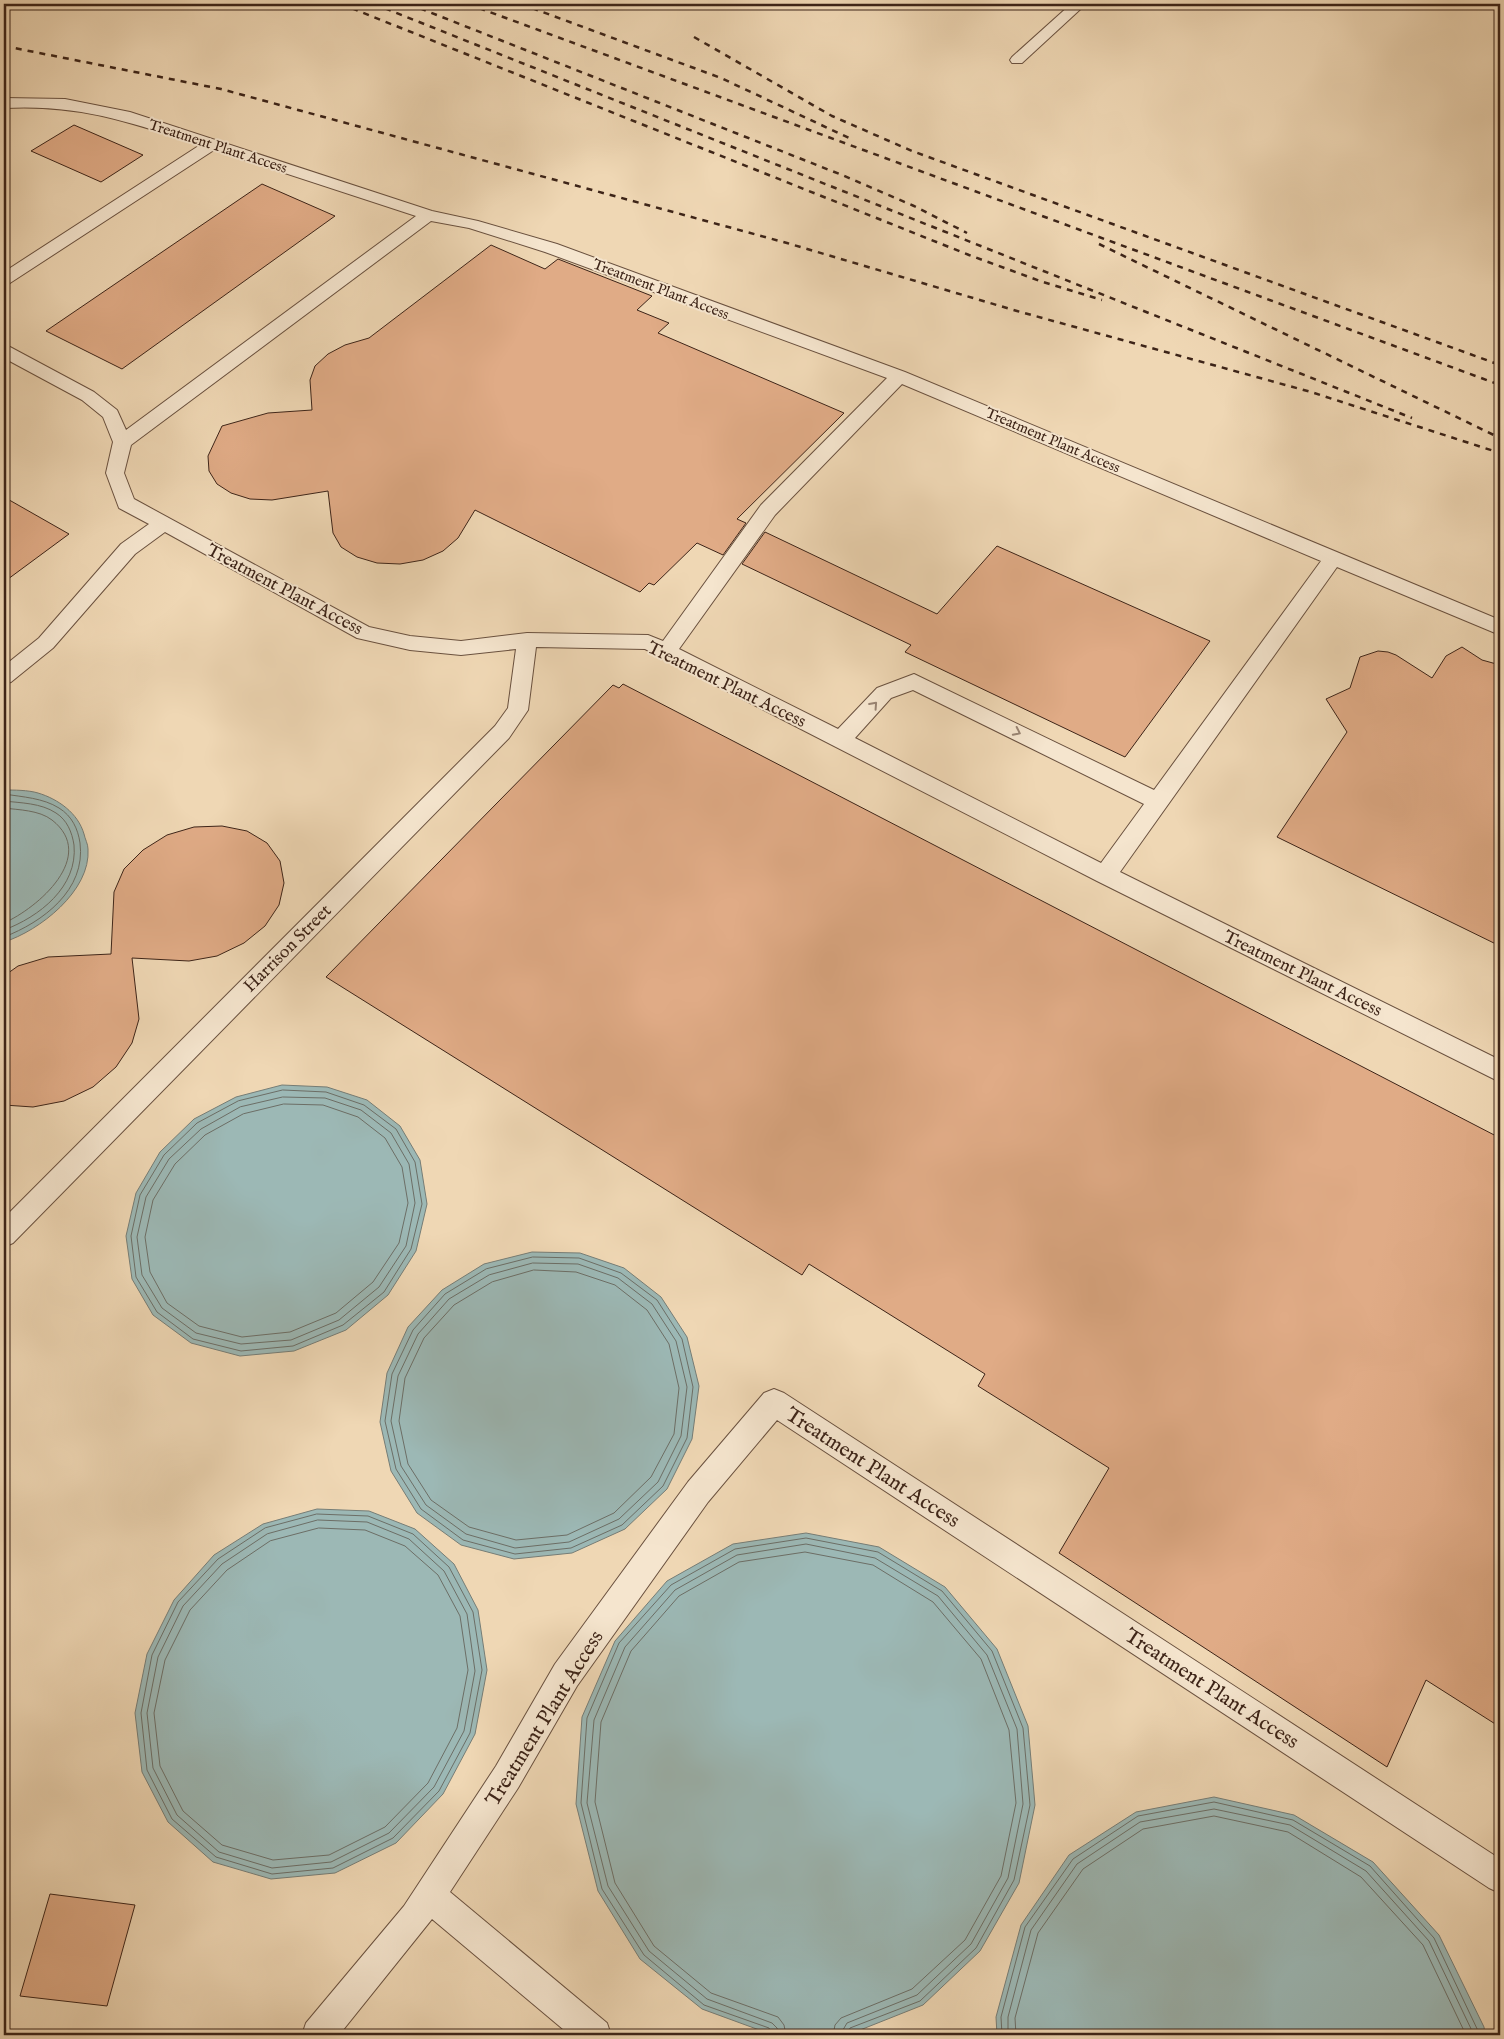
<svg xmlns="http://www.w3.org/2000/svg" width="1504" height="2039" viewBox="0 0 1504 2039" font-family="'IM FELL English',serif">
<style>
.water{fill:#9cb8b5;stroke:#767d76}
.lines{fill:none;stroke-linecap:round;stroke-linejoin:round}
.shore{stroke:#6c6e66;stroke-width:1}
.building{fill:#e0ab86;stroke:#3d2418}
.lane-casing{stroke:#6a513f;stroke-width:2}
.lane{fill:#f5e5ce;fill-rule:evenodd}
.rail{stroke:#3d2418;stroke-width:2.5;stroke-dasharray:6 6;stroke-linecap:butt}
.oneway{stroke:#998473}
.labels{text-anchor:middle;stroke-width:4;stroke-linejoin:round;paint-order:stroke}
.far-street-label{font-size:15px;fill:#3d2418;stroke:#f5e5ce}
.street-label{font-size:18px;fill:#3d2418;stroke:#f5e5ce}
.near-street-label{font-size:21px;fill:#3d2418;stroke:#f5e5ce}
</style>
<rect width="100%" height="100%" fill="#efd7b4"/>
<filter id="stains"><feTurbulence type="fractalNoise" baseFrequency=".004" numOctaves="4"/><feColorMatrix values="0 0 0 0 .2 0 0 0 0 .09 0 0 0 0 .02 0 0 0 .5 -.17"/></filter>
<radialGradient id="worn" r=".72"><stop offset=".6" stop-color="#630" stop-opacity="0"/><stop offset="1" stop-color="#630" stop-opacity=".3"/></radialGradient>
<path class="water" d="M4,790C14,790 28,790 38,793C58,799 78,813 84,834C85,839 88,844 88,849C91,891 39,931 4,942Z
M282,1085L327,1087L367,1100L400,1126L420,1160L427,1204L416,1251L388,1295L346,1330L294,1351L240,1356L191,1343L153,1315L132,1279L126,1236L136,1193L160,1152L194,1119L236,1097Z
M532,1252L580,1253L624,1268L661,1297L687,1337L699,1386L692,1439L667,1489L625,1529L572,1553L514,1559L461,1545L417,1513L391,1471L380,1422L387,1373L408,1327L442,1290L484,1264Z
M317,1509L369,1511L415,1529L454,1564L478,1610L487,1670L475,1734L443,1794L396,1843L335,1873L271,1879L213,1862L168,1822L142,1772L135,1713L147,1654L174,1600L214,1555L263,1524Z
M806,1533L879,1547L945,1587L997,1649L1028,1726L1035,1805L1019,1883L980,1951L923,2005L850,2034L773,2035L702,2009L640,1959L598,1891L576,1804L582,1717L615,1641L667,1581L733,1544Z
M1214,1797L1294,1815L1373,1862L1439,1935L1484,2027L1485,2035H997L996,2017L1021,1925L1069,1855L1136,1812Z"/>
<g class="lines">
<path class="shore" d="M4,794C23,797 43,798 59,808C72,816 78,829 80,843C86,890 43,922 4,937
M4,801C21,803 41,803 56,813C67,820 72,832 74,845C78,887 39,917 4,930
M4,808C19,810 39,810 52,820C98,856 38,908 4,923
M283,1090L326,1092L364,1105L396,1129L415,1162L422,1204L411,1249L384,1292L343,1325L293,1346L241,1351L193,1339L157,1312L136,1277L131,1236L140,1195L164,1155L197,1123L238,1101Z
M283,1097L325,1098L361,1110L391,1133L409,1164L415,1203L406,1246L379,1287L339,1320L291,1340L241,1344L196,1333L162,1308L142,1275L137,1237L146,1197L169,1159L201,1129L240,1107Z
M284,1104L323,1105L358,1117L385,1138L402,1167L408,1203L399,1243L373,1282L336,1313L290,1332L242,1337L199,1326L167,1303L150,1272L145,1237L153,1200L175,1164L205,1135L243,1114Z
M533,1257L579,1258L621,1273L657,1300L682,1339L693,1387L687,1438L663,1486L622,1525L571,1548L515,1554L463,1540L421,1509L396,1469L385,1421L392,1374L413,1330L445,1294L486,1269Z
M533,1263L578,1264L618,1278L652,1304L676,1341L687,1387L681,1436L658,1482L619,1519L569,1542L515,1548L466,1534L426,1505L401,1466L391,1421L398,1376L418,1334L449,1299L489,1275Z
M534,1270L576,1272L615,1285L647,1310L669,1344L679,1388L674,1434L651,1477L614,1513L567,1535L516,1540L469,1527L431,1500L408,1464L399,1421L405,1378L424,1338L454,1305L492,1282Z
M317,1514L368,1516L413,1534L449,1567L473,1612L482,1670L470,1733L439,1791L393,1838L333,1868L272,1874L216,1857L172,1819L147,1770L141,1713L152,1655L178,1602L218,1559L265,1528Z
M318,1520L367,1522L409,1539L444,1571L467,1614L475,1671L464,1731L434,1787L389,1833L331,1862L272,1868L219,1852L177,1815L153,1768L147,1713L158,1657L183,1606L222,1564L267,1534Z
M319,1528L365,1530L405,1546L438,1575L460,1616L468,1670L457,1728L428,1783L385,1827L329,1855L273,1860L222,1845L183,1811L160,1766L154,1713L165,1660L190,1610L227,1570L270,1541Z
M772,2035L769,2028L704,2005L644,1955L602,1889L581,1803L587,1718L619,1643L671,1585L735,1549L806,1538L878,1552L942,1591L992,1651L1023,1728L1030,1805L1014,1880L976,1948L920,2001L850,2028L847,2035
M779,2035L777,2028L772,2023L707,1999L649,1951L608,1886L587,1803L594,1720L625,1647L675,1590L737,1555L806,1544L875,1558L938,1596L987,1655L1017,1729L1023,1804L1008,1878L971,1944L917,1995L847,2023L840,2035
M786,2035L784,2025L778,2017L711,1993L654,1946L615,1883L595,1802L601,1722L631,1651L679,1596L739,1562L805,1552L873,1565L933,1602L981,1659L1009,1730L1016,1803L1001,1876L965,1940L912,1989L841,2018L835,2025L833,2035
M1002,2035L1001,2017L1025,1927L1073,1859L1138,1816L1214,1802L1293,1820L1370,1866L1434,1938L1480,2035
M1008,2035V2017L1031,1930L1077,1864L1140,1822L1214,1809L1290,1825L1366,1871L1429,1941L1474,2035
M1016,2035L1015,2018L1038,1933L1083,1869L1143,1829L1214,1816L1288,1832L1361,1877L1423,1945L1466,2035"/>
</g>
<path class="building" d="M74,125L143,155L101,182L31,151Z
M262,184L335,216L122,369L46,331Z
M491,245L545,269L558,259L652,296L637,310L669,323L658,333L844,413L737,519L746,523L723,555L697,543L654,585L649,583L640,592L475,510L458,538L443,551L423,560L400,564L377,563L357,557L341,547L333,533L328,491L272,500L250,499L231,493L217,484L209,471L208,456L222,426L268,413L312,410L310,380L315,366L328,354L345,345L369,338Z
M4,497L69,534L4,582Z
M765,532L937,614L997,546L1210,641L1125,757L905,652L911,645L742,564Z
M1462,647L1482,660L1500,665V946L1277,837L1347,732L1326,699L1350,688L1360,657L1378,651L1388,652L1396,655L1432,678L1446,656Z
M623,684L1500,1138V1727L1426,1680L1387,1767L1059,1553L1109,1468L978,1386L985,1374L809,1264L802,1275L326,977L613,685L619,688Z
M222,826L247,831L267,843L280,861L284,883L279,905L265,926L244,943L217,956L189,961L132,958L139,1019L132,1043L116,1067L93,1087L64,1101L33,1107L4,1105V976L18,966L48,957L111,954L114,892L124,869L143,850L167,835L194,827Z
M50,1894L135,1905L107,2006L20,1996Z"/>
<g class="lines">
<g class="lane-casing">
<path id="lane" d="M1071,4H1086L1022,63H1012L1010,60L1012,57Z
M4,98L65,99L130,112L432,211L478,221L557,244L905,372L1500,620V635L1337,567L1120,872L1500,1060V1082L1097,881L645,649L536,647L528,710L509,738L13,1243L4,1247V1218L495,726L508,708L516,649L461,655L410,650L357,638L165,532L135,554L53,648L11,682L4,684V666L39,638L121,544L149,524L119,508L106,473L113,442L103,417L82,400L4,358V346L10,347L94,392L117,410L126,430L416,216L214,150L10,283L4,284V272L200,145C129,122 80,104 4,108ZM431,221L469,228L545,252L887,378L761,505L663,641L648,635L527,633L461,641L410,636L369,627L134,499L124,473L131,445ZM902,384L1321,561L1154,790L914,674L877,688L838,729L679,649L775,515ZM913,690L1144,804L1101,863L855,738L891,698Z
M774,1389L784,1393L1500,1859V1893L1489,1888L777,1420L708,1502L577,1686L518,1788L450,1892L607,2023L611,2035H570L432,1919L339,2035H302L306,2023L404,1906L496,1766L555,1664L688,1482L764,1393Z"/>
</g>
<use href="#lane" class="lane"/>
<path class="rail" d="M341,4L969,255L1040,281L1102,300
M374,4L1412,418
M409,4L842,175L914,206L967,233
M468,4L1500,385
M521,4L721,78L849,138
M694,37L832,116L912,151L1500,365
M4,46L221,89L787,243L1017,311L1311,392L1500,453
M1099,244L1500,438"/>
</g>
<defs><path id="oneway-chevron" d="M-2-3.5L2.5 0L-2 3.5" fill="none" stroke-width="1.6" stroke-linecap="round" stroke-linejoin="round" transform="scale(1.25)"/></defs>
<g class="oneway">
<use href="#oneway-chevron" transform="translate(874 705) rotate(-48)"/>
<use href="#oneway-chevron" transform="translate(1017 732) rotate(26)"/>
</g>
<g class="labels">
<g class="far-street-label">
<text transform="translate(218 146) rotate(18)" y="5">Treatment Plant Access</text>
<text transform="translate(661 289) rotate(21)" y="5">Treatment Plant Access</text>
<text transform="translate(1053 440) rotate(23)" y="5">Treatment Plant Access</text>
</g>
<g class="street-label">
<text transform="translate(285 589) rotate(28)" y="6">Treatment Plant Access</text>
<text transform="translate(727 684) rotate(26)" y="6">Treatment Plant Access</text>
<text transform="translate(287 948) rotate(-45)" y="6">Harrison Street</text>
<text transform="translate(1303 973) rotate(26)" y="6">Treatment Plant Access</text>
</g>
<g class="near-street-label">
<text transform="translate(873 1467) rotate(33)" y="7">Treatment Plant Access</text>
<text transform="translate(1212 1688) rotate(33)" y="7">Treatment Plant Access</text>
<text transform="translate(544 1718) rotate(-58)" y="7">Treatment Plant Access</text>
</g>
</g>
<rect width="1504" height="2039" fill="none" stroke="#efd7b4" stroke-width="20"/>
<rect x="5" y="5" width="1494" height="2029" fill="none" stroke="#3d2418" stroke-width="2.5"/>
<rect x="10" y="10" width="1484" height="2019" fill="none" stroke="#3d2418"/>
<rect width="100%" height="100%" filter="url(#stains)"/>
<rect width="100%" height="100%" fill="url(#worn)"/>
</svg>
